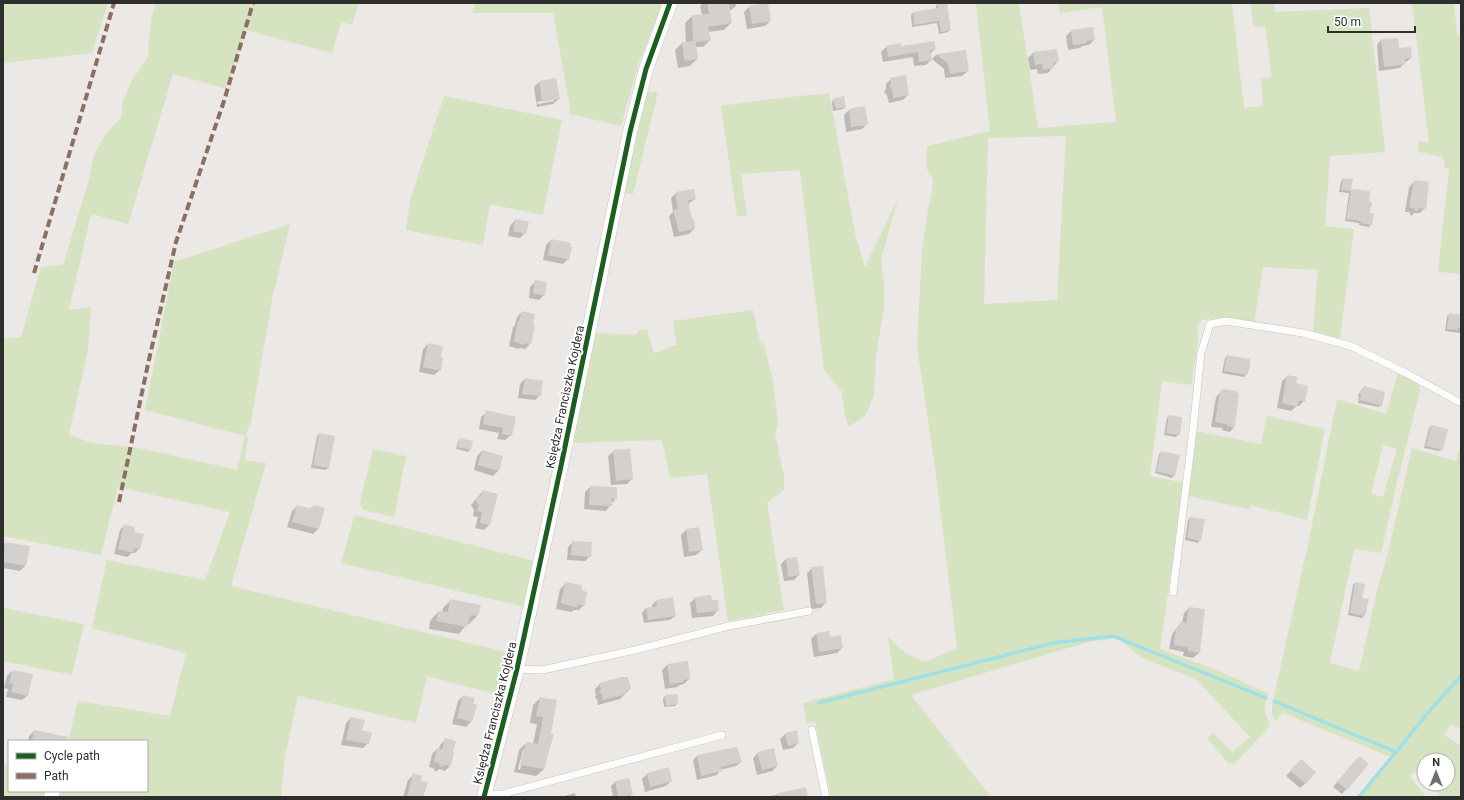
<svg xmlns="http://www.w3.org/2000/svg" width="1464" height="800" viewBox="0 0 1464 800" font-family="Roboto,sans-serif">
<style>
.green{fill:#d5e3c1;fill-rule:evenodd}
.shadow{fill:#0003;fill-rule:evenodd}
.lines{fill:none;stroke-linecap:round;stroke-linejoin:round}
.stream{stroke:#9fe0e6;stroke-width:3.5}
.building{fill:#d3d0ce}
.lane-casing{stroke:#c6c5c5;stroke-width:8}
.street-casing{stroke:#c6c5c5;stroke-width:15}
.lane{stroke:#fcfcfb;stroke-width:7}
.street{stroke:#fcfcfb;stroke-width:14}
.quiet{stroke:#8d6e63;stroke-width:4;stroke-dasharray:8 4;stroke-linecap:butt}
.cycleway-casing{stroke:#fff;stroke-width:8}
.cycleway{stroke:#1b5e20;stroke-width:5}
.labels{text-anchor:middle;stroke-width:4;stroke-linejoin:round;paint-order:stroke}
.street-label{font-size:12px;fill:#2e2e2e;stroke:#fff}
</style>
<rect width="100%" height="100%" fill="#ebe8e5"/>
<path class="green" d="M3,3H108L92,53L3,63Z
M156,3H359L352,25L341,22L332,53L246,30L227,89L173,74L128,224L91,214L69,310L91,307L88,350L69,435L92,443L139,448L237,470L245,436L145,410L174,262L290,224L272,300L251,422L245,436H248L245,460L266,463L231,586L514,654L502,696L427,676L416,723L298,696L285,756L281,797H54L56,791H147V741H68L78,701L170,716L186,653L92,628L107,560L205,580L230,512L118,487L101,555L3,536V339L21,337L41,267L63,265L88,183L94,155L105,135L122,116V104L131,82L149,55L148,47L152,15Z
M475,3H663L638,65L621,126L569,114L570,108L553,13H472Z
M976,3H1019L1038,128L1116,122L1102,7L1060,13L1058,3H1232L1244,108L1263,106L1261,79L1272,77L1265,26L1254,27L1250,3H1274L1275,12L1369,8L1385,152L1330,156L1325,226L1354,229L1340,339L1313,332L1318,270L1263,267L1254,323L1217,318L1202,320L1197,327L1198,342L1191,385L1162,381L1150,476L1184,483L1160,649L1219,671L1269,694C1261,704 1266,715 1270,726L1234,764L1228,763L1207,738L1213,733L1232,752L1250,737L1196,679L1142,658L1117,638L1088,642L911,695L991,797H831L815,722L807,723L803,703L894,679L888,637L905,653L925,662L957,648L936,474L917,346L922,250L928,210L932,192L933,180L926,167L927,146L990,131ZM1066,136L1057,300L984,304L988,138Z
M1412,3H1454L1457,35L1461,36V274L1438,272L1449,169L1445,168L1443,157L1418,152L1419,142H1429Z
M658,92L633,194L622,193L643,93Z
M829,93L855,233L865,267L898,198L881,259L884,285V307L876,355L874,395L866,415L849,427L845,415L841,390L824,370L800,170L741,174L747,216H737L721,106L764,100Z
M444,96L562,120L543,215L490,204L483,245L406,230L410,200Z
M753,310L760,342L764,344L773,382L778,424L775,434L784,476V490L767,503L784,610L728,621L707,474L670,478L662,440L570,443L594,333L636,335L640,330H647L654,353L677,345L673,321Z
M1398,372L1418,382L1420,389L1419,394L1393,499L1381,553L1354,549L1330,663L1359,671L1377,591L1388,553L1412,448L1456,461L1461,443V729L1451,724L1444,735L1461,746V797H1441L1431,784H1448V760H1424V775L1420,769L1410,776L1426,797H1356L1391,757L1283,713L1275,721L1272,713V705L1309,540L1337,399L1386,414ZM1383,445L1397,449L1383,497L1371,494Z
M1267,416L1325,429L1307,520L1250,505L1249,509L1188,496L1196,431L1261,444Z
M373,449L406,456L394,517L363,510L360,502Z
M358,516L531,560L534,566L525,607L341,563L354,517Z
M3,608L84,624L72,675L3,661Z
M3,765L9,766V791H48L47,797H3Z"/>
<path class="shadow" d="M703,3H735L736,6L729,12L731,23L724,30L708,32L710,40L703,47H696L697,59L690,66L678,68L675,50L682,43H686L685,23L692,16L702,15L700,6Z
M946,3L950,30L948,32L939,34L937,23L912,27L911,15L913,13L936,9V6L938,4Z
M749,7L770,21L765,26L747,29L744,12Z
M1071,31L1094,40L1089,45L1082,46L1080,48L1068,50L1066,36Z
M1381,40L1398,49L1411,58L1406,62L1404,63L1400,68L1379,71L1377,45Z
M886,47H900L935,49L930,54L931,60L926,65L914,66L913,57L883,62L881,52Z
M965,51L968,71L962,76L945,78L944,69L932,59L936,55Z
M1033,53L1058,61L1048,73L1038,74L1037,69L1030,70L1028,58Z
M891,79L908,95L903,100L889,103L887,95L884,92L886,89V84Z
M539,82L559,99L553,104L537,107L534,87ZM554,99V101L538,104L537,102Z
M834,99L845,107L843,109L833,111L832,102Z
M864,107L867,124L862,129L846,132L844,115L849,110Z
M1343,179L1350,190L1368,202L1371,224L1369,227L1359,225V223L1345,221L1349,193L1339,192L1341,182Z
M1414,182L1425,208L1420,213H1414L1411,216L1409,212H1405L1409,187Z
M676,193L695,199L688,204L694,229L689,234L674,237L669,216L673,212L671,198Z
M515,220L525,233L520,238L508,236L510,226Z
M551,240L568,259L563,264L543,260L546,245Z
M536,281L544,295L539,300L529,298L530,287Z
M522,312L532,325L534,326L530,344L525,349L520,348L518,349L509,346L513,327L515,325L517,317Z
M1450,314L1461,315V333L1445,331L1447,316Z
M428,344L440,358V370L434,375L419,372L423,349Z
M1228,356L1246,375L1244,377L1222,373L1225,358Z
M1288,376L1295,384L1304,401L1299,406H1297L1291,411L1277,408L1282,381Z
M525,379L540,395L535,400L518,398L520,384Z
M1364,387L1381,405L1379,407L1358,403L1359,398L1358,395Z
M1223,390L1234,427L1230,432L1222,430V428L1211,427L1216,397Z
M487,412L511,435L505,440L497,439L499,433L479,429L481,417Z
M1169,416L1179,434L1176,437L1164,435L1167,418Z
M1431,426L1442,449L1439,451L1424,448L1429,428Z
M319,434L334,437L328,468L326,470L311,468L317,436Z
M460,439L472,442L470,450L468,452L456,449L458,441Z
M482,451L502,457L498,471L493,476L474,470L477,456Z
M614,451L632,479L627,484L611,485L608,456Z
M1162,452L1174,475L1172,478L1155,473L1159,454Z
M590,487L616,498L606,511L584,509L585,492Z
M483,491L497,494L489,525L484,530L475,528L478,517L473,516L474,510L471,505Z
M297,506L310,509L314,506L318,529L313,534L287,527L292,511Z
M1190,518L1200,540L1198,543L1185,540L1188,520Z
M125,525L132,533L139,549L135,553H132L127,557L114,554L120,530Z
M698,529L702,550L696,555L684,557L681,535L686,530Z
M573,542L590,556L585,561L567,560L568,547Z
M5,543L25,566L20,571L3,568V545Z
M786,559L799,575L794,580L784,581L781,564Z
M812,568L826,602L821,608L811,609L807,573Z
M566,583L584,605L579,610H574L571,612L556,609L560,589Z
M1355,583L1361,599L1364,616L1362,618L1348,615L1353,585Z
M672,598L675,616L670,620L644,623L642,613L646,608H652V605L656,601Z
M695,598L718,610L713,616L692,618L690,603Z
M451,600L479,606L477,616L469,624H467L459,634L429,629L430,621L438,612L442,613L443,608Z
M1189,608L1204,610L1199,653L1193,658L1183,656L1184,652L1169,649L1172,634L1181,623H1182L1184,613Z
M816,634L829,638L842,648L837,653L814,657L811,639Z
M667,665L689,679L684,684L680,685L677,687L665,689L662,670Z
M12,671L28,695L22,700L6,697L8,689L4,688L7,676Z
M600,684L630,689L620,699L598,705L597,699L595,698L596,695L595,689Z
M676,695L677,704L675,706L664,707L663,699L665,696Z
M463,696L472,705L471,722L466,727L452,724L458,701Z
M540,698L556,701L544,769L536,776L514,772L519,750L526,743L533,744L537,724L530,723L533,705ZM523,750H525L520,770L518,769Z
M351,718L368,743L363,748L341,745L346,723Z
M34,731L51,741H28L29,736Z
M785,734L798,743L793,748L783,750L780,739Z
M445,740L450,766L445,771L439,769L436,772L433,768L429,767L432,754L437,749H439L440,745Z
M737,748L741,762L736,766L720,770L717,775L697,780L693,760L697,756Z
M758,753L777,766L772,771L757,775L753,758Z
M1355,761L1367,764L1342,794L1333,787Z
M1296,765L1306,783L1300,788L1286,776Z
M668,769L671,781L666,786L645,792L642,779L647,774Z
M413,775L420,781L424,792L421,797H403L408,780Z
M628,780L632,794L629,797H613L611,786L615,782Z
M805,788L807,797H767Z
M575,793L576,797H561Z"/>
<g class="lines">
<path class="stream" d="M1274,701L1396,752
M819,703L1053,643L1113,636L1266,698
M1359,797L1432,708L1461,676"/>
</g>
<path class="building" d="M707,3H729L732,23L708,27L711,40L696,42L698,59L684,61L682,42L693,41L692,15L709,14Z
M763,3H768L771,21L752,24L749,6Z
M938,3H947L951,30L941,32L939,21L914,25L913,12L938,8Z
M1093,27L1095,40L1086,41V43L1073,45L1071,30Z
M1398,38L1399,48L1411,47L1412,58L1405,59V64L1384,67L1381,39Z
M934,41L936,49L930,50L932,60L919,62L918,52L888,57L886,46L901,43V46Z
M1057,49L1059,62L1053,63L1054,68L1043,70L1042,64L1035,65L1033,52Z
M966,50L969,71L950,74L948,64L936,54Z
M906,75L909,95L893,98L892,89L889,86L891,83L890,78Z
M556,78L560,99L542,102L539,81Z
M844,96L846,107L836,109L833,99Z
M865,106L868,125L851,127L849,109Z
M1343,178L1353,179L1351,189L1370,191L1369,201L1372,202L1370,213H1374L1372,225L1360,223L1361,221L1346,219L1351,191L1341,190Z
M1414,180L1429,182L1426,209L1419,208L1416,212L1414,208L1409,207Z
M694,189L696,199L688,200L692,219H694L695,229L679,232L673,210L678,209L675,192Z
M515,219L529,222L526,234L513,231Z
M551,239L571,243L570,247H572L569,260L548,255Z
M535,280L547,282L545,295L533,294Z
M522,311L535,314L533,325H535L531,344L526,343L524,345L514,341L518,321H519Z
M1449,313L1461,315V328H1458V330L1447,329Z
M428,343L443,346L441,357L443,358L441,371L423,367Z
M1227,355L1250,359V366L1247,375L1224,371Z
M1287,375L1298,377L1296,383L1308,386L1305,402L1299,400L1297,407L1282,403Z
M525,378L543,381L541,396L522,394Z
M1364,386L1385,392L1382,406L1360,400L1361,396L1359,392L1362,391Z
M1223,389L1237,391L1236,393H1239L1235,427L1226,426L1227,424L1215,422L1220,391H1223Z
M486,410L516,417L512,436L502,434L503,428L483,424Z
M1169,415L1182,417L1180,435L1166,433Z
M1431,425L1448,429L1443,450L1426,446Z
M319,433L335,436L329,468L313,465Z
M460,438L473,441L471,450L457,447Z
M630,449L633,479L616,481L613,450Z
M482,450L503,456L499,471L478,465Z
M1161,451L1180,455L1175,476L1156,471Z
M590,486L617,487V499L612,498V506L589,505Z
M482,490L498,494L490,525L480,523L482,512L477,511L479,505L475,499L481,496Z
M297,505L312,509L314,505L325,508L319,529L292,522Z
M1190,517L1205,519L1201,541L1187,538Z
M124,524L135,527L134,532L144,534L140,549L134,548L133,553L118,549Z
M699,527L703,550L689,552L686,529Z
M572,541L592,542L591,557L571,555Z
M5,542L30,546L26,566L3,562Z
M797,557L800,575L788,577L786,558Z
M823,566L827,603L816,604L811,567Z
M565,582L582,585V590L587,592L585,606L578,604L577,608L561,603Z
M1355,582L1365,584L1362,598L1369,599L1365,616L1350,613Z
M711,595L712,600H718L719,611L697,613L695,597Z
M673,597L676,616L648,620L646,608L657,606L656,600Z
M450,599L481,605L478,616L471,615L467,627L436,621L438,611L448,612Z
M1189,607L1205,609L1200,653L1188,651V647L1174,645L1176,627L1179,628L1180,622L1186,623Z
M829,631L830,637L841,635L843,648L819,652L816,633Z
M688,661L690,679L683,680V682L670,684L667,664Z
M12,670L33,674L28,696L11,692L13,684L9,683Z
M622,677H628L631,689L626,691V694L603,700L602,694L599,692L601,689L599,683Z
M677,694L678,704L666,706L665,695Z
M463,695L475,698L473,704L477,705L472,722L457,718Z
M540,697L557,700L551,733L554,734L544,769L520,765L526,742L538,744L543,717L536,716Z
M351,717L365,720L362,730L372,733L369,744L346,740Z
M34,730L68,737L67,741H32Z
M797,730L799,743L788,746L785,733Z
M445,738L456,741L453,752H454L451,766L445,765L441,767L438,763L434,762L437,748L442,749Z
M737,747L742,762L721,767L722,771L701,776L697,755Z
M774,748L778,766L762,770L757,752Z
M1359,756L1369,764L1347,790L1337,782Z
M1301,759L1316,772L1306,784L1290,771Z
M669,767L672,781L650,787L647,773Z
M413,773L422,776L421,781L428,782L425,792H424L423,797H407Z
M629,778L633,794L622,797L621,796H618L615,781Z
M806,787L808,797H778V793Z"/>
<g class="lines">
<g class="lane-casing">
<path id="lane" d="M1173,592L1193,430L1201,353L1210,324L1226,321L1303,333L1351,346L1406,373L1461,403
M517,669L542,670L635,650L729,626L809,611
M812,730L826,797
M485,795L503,794L722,735"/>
</g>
<g class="street-casing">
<path id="street" d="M51,797L53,791
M484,797L517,669L561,466L630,132L646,69L670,3"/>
</g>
<use href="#lane" class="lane"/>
<use href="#street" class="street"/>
<path class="quiet" d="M34,273L114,3
M119,502L148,364L176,242L224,101L253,3"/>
<g class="cycleway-casing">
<path id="cycleway" d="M484,797L517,669L561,466L630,132L646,69L670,3"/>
</g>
<use href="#cycleway" class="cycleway"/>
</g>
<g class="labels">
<g class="street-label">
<text transform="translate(565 397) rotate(-78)" y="4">Księdza Franciszka Kojdera</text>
<text transform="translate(495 713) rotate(-76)" y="4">Księdza Franciszka Kojdera</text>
</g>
</g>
<rect width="1464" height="800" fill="none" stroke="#2e2e2e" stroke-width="8"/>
<rect x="8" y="740" width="140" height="52" fill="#ffffff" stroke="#ababab"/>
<rect x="16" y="753" width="20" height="6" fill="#1b5e20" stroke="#ababab"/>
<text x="44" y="760" font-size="12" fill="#2e2e2e">Cycle path</text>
<rect x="16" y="773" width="20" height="6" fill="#8d6e63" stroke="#ababab"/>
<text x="44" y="780" font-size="12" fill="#2e2e2e">Path</text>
<g transform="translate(1436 772)"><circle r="19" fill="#ffffff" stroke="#ababab"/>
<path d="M0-3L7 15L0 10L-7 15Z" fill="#706f6e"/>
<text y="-6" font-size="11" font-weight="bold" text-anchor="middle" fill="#2e2e2e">N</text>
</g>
<path d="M1328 26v6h87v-6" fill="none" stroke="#2e2e2e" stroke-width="2"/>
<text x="1334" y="26" font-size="12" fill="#2e2e2e" stroke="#ffffff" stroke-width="3" paint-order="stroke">50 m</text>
</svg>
